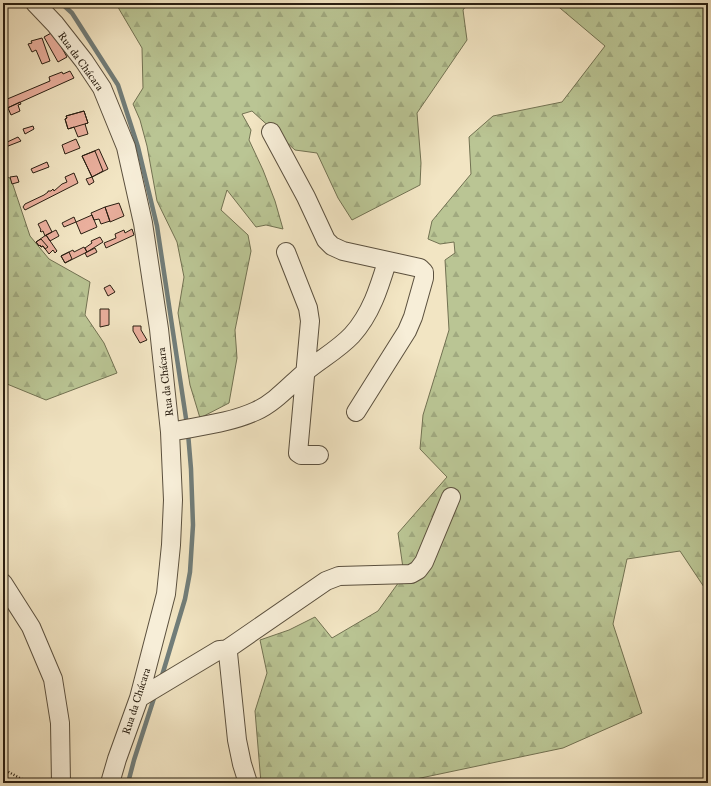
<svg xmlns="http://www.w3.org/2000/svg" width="711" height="786" viewBox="0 0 711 786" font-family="'IM FELL Great Primer',serif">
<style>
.forest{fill:url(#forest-firs);stroke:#727252}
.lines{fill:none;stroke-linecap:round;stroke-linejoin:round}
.stream{stroke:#717d79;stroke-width:4.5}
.building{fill:#eaaf9d;stroke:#291e11}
.minor-casing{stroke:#5b503e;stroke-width:20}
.path{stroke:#291e11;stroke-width:2.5;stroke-dasharray:1 2;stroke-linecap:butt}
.minor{stroke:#f7eed8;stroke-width:18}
.labels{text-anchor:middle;stroke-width:4;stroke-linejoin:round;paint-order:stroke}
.street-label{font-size:11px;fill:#291e11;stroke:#f7eed8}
</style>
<defs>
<pattern id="forest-firs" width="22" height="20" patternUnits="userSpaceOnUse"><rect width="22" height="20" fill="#bac594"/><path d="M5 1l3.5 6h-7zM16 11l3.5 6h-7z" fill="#a0a97f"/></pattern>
</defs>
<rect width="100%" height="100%" fill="#f2e5c3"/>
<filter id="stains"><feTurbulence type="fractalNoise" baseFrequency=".005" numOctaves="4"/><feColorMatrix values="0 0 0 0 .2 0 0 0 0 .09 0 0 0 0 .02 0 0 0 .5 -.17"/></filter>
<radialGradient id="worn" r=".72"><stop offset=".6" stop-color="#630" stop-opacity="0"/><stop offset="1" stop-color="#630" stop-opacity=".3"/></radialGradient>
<path class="forest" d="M117,3H468L463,10L467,40L417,113L421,163L420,185L352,220L338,198L317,153L295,150L252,111L242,114L251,130L249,140L263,170L275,201L283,229L266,225L256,227L227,190L221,210L248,235L251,251L235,330L237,358L229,403L200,418L190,385L178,313L184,277L177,242L157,201L147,146L140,120L133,104L143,88L142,48L119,9Z
M554,3H708V593L680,551L627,559L613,624L642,713L563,748L397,783H261L255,711L267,673L260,640L289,630L315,617L332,638L378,611L404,575L398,533L447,477L420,449L423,415L449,330L445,260L455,253L454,242L440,244L428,239L432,221L471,174L469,137L493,116L562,102L605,46Z
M3,174L11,179L30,236L49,259L90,282L85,315L104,343L117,373L46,400L7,384L3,380Z"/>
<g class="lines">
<path class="stream" d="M61,3L72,13L118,85L138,147L157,226L187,425
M161,679L185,599L190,572L193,525L191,469L188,433
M128,783L134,760L155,695"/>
</g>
<path class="building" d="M53,32L67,57L58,62L44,37Z
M42,38L50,61L42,64L36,50L32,52L28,44L32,43L31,41Z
M70,71L74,78L3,110V99L5,98V100L50,81L49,77L62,72L63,74Z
M20,102L21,104L18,105L20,111L11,115L8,108L4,110L7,117L3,119V110Z
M84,111L88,123L68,129L65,119L67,118L66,116Z
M84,111L88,123L85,124L88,134L78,137L74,127L68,129L65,119L67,118L66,116Z
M33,126L34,129L25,134L23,129Z
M18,137L21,141L3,148V144Z
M76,139L80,148L65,154L62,145Z
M99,149L108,169L92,177L82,156Z
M95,151L103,171L92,177L82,156Z
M47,162L49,167L33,173L31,169Z
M74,173L78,183L25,210L23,207L25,204L44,195L48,192V191H51L53,189L54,191L62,184L67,182L65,177Z
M17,176L19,182L12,184L10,177Z
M92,177L94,182L89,185L86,179Z
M119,203L124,216L110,222L105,207Z
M105,207L110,221L101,224L99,219L94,220L91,213Z
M92,215L97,227L81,234L76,222Z
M74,217L76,222L64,227L62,223Z
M46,220L52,232L45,236L43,231L41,232L40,231L41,230L38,224Z
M132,229L134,235L106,248L104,243L116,238L115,234L124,230L125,233Z
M56,230L59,236L50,241L46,235Z
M46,235L57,251L55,253L53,250L49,254L43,246L41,247L40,245L39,246L36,242Z
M100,237L103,242L87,252L85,248L92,243L91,241Z
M41,239L48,247L45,249L43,246L41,247L40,245L39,246L36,242Z
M84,247L87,252L65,263L61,256L73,250L74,252Z
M95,248L97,252L87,257L85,253Z
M69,252L72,259L65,263L61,256Z
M110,285L115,292L108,296L104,288Z
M100,309H109V325L100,327Z
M133,326H141V330L147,340L140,343L133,331Z"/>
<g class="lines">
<g class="minor-casing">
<path id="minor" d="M35,3L55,24L84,61L102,88L126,147L143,223L159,329L170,432L173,500L171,545L166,594L139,698L117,759L110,783
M271,132L306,197L326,240L332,246L343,251L420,268L424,272V278L413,317L407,331L356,412
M286,252L308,308L310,321L298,453L301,455H319
M170,432C199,426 230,423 256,411C274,403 289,386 304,373C319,360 338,350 352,335C371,314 379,288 387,262
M3,583L31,627L53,679L60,723L61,783
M226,650L326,581L339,576L411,574L418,570L424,562L451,497
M139,698L219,650C224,649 225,650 228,653L237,740L242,764L248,783"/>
</g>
<path class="path" d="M3,769L29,783"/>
<use href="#minor" class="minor"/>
</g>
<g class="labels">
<g class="street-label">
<text transform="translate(81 61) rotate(54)" y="4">Rua da Chácara</text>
<text transform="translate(165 382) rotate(-97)" y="4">Rua da Chácara</text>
<text transform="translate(136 701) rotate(-72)" y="4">Rua da Chácara</text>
</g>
</g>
<rect width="711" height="786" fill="none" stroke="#f2e5c3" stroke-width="16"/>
<rect x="4" y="4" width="703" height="778" fill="none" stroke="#291e11" stroke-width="2"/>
<rect x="8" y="8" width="695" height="770" fill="none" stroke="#291e11"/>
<rect width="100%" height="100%" filter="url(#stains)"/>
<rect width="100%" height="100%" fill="url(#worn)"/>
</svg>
